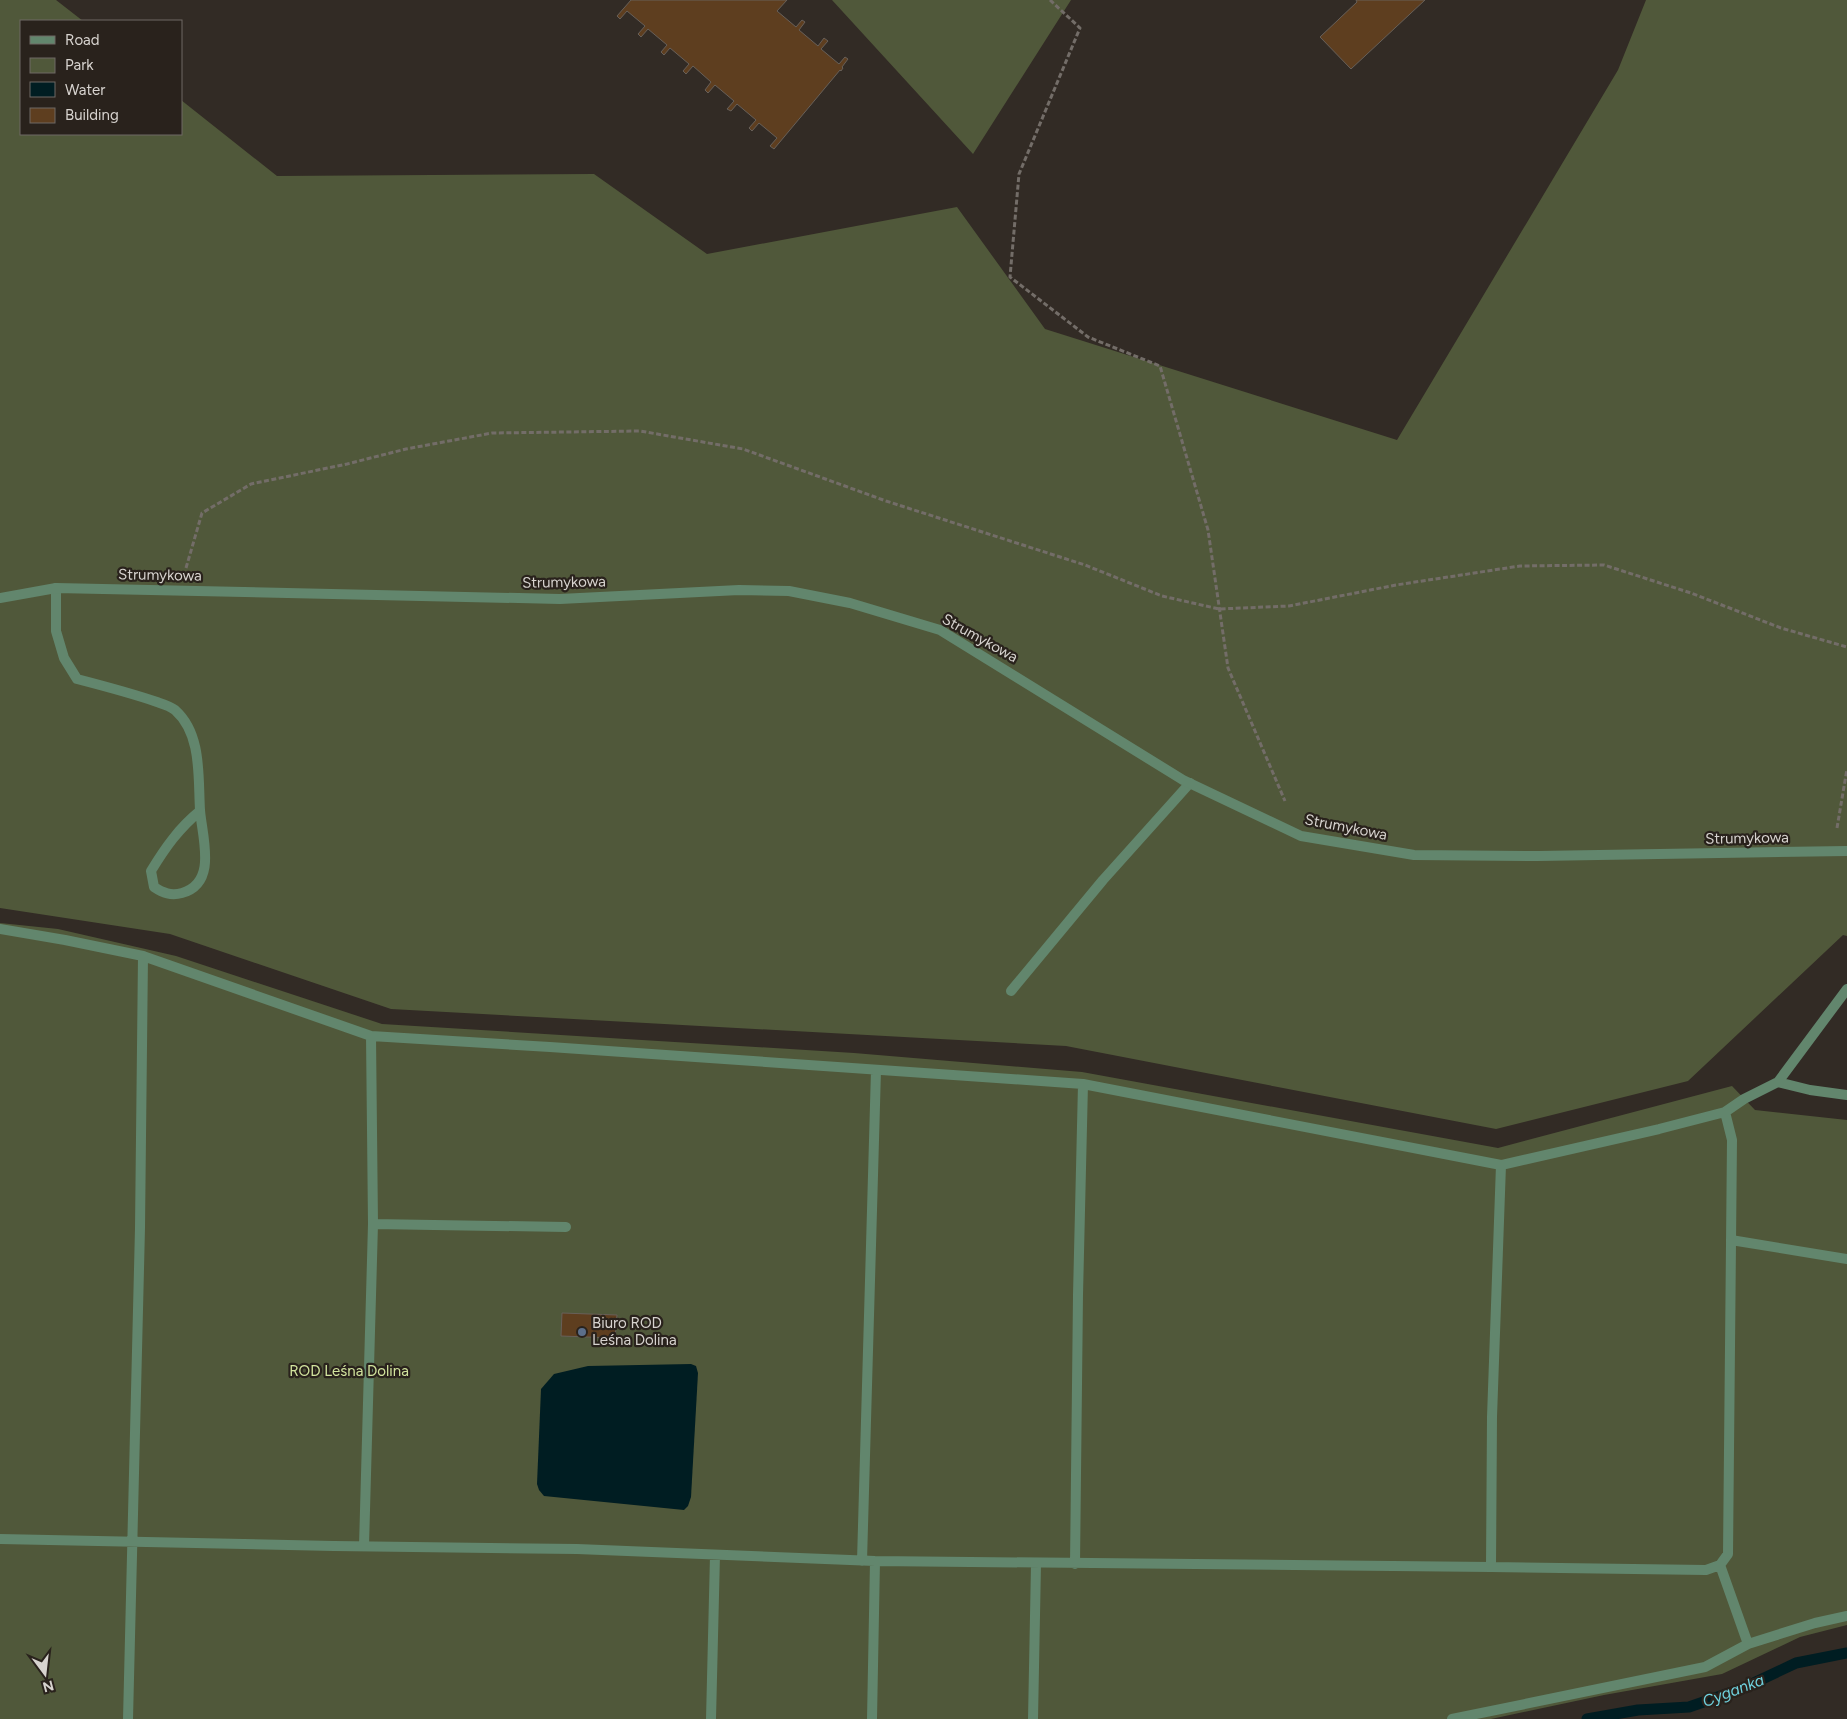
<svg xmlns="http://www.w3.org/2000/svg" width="1847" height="1719" viewBox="0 0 1847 1719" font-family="Figtree,sans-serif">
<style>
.green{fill:#50583a}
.water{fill:#001d22}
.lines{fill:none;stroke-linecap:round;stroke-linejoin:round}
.stream{stroke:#001d22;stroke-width:11}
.building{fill:#5e3e1f;stroke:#686059}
.path{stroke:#736d68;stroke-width:3;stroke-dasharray:5 2.5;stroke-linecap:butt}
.lane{stroke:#62866d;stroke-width:10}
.street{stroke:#62866d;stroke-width:10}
.service-dot{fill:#5c6f8a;stroke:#29221c;stroke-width:2}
.labels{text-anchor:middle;stroke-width:4.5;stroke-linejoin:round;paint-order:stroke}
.street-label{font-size:15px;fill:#d7d3cf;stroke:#29221c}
.poi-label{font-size:15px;fill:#d7d3cf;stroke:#29221c;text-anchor:start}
.park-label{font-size:15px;fill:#d2e49e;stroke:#29221c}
.water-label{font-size:16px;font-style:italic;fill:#6fd1de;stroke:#29221c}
</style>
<rect width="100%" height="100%" fill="#322b25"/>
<path class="green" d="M0,0H56L83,21H21V134H181V100L277,176L594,174L707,254L957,207L1045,329L1397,440L1618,70L1646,0H1847V936L1843,935L1688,1081L1496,1129L1066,1046L391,1009L170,934L0,908Z
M832,0H1071L973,154Z
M0,923L58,929L176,956L382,1024L854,1053L1082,1072L1498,1148L1732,1086L1755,1110L1847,1120V1625L1800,1637L1722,1674L1604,1695L1491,1719H0Z"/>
<path class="water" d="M691,1364L696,1366L698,1373L691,1497L688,1506L684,1510L544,1496L539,1490L537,1484L541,1389L554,1374L588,1366Z"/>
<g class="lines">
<path class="stream" d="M1587,1719L1638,1710L1689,1707L1741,1689L1796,1663L1847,1653"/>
</g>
<path class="building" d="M631,0H787L777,11L796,27L802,20L805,22L799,30L818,46L824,38L828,41L821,49L839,64L845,57L848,59L842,67L843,68L841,71L840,70L774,149L770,146L777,138L759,123L752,131L749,128L756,120L737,104L731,111L727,109L734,101L715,85L708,93L705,90L711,82L693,66L686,74L683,71L689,64L670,48L664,55L661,52L667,45L648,29L641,37L638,34L645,26L627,11L620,19L617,16Z
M1356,0H1425L1351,69L1320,37L1357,2Z
M562,1313L617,1315L615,1338L561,1336Z"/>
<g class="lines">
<path class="path" d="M1050,0L1080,28L1019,174L1010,277L1088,337L1160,366L1208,530L1228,668L1285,801
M186,568L202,513L251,484L347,464L406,449L492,433L640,431L743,449L886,501L1085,565L1162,596L1219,609L1289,606L1396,585L1520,566L1604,565L1691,593L1781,628L1847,647
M1837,828L1847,769"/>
<path class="lane" d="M56,588V631L64,658L77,679C104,686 131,693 157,702C163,704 170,706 175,710C202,734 198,776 200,810C202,837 218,883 182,893C171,896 163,893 154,887L151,871C165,848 179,828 200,811
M0,929L65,940L143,956L140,1228L128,1719
M143,956L371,1036L373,1224L364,1546
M1847,989L1778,1082L1810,1090L1847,1095
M1011,991L1103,880L1190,783
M371,1036L550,1047L1083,1084
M373,1224L566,1227
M1731,1240L1847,1259
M0,1539L334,1546L577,1549L875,1561L1491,1567L1492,1417L1501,1165L1659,1129L1725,1112L1744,1099L1778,1082
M862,1561L876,1070
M1075,1564L1078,1295L1083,1084L1501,1165
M1720,1565L1748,1644L1815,1623L1847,1616
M1491,1567L1706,1570L1720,1565L1728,1554L1732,1140L1725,1112
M711,1719L715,1555
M872,1719L875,1561
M1033,1719L1036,1564
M1452,1719L1705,1667L1748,1644"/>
<path class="street" d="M0,598L56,588L560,599L739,590L789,591L850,603L940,630L1183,780L1301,836L1414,855L1538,856L1847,851"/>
</g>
<circle class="service-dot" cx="582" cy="1332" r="5"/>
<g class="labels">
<g class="street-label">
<text transform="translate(160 575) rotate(1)" y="5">Strumykowa</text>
<text transform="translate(564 582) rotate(-1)" y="5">Strumykowa</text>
<text transform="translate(980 638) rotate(29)" y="5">Strumykowa</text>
<text transform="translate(1346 827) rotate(11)" y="5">Strumykowa</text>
<text transform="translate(1747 838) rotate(-1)" y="5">Strumykowa</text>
</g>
<g class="poi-label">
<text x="592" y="1328">Biuro ROD<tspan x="592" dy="17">Leśna Dolina</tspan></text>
</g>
<g class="park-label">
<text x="349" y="1376">ROD Leśna Dolina</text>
</g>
<g class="water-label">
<text transform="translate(1733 1690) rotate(-21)" y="6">Cyganka</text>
</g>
</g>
<rect x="20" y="20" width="162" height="115" fill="#29221c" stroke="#6f6964"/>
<rect x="30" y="36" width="25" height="8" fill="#62866d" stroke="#6f6964"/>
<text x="65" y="45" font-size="15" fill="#d7d3cf">Road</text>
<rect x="30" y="58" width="25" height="15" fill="#50583a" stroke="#6f6964"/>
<text x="65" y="70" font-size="15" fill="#d7d3cf">Park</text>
<rect x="30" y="82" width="25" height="15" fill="#001d22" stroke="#6f6964"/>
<text x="65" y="95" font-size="15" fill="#d7d3cf">Water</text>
<rect x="30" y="108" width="25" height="15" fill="#5e3e1f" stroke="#6f6964"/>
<text x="65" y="120" font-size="15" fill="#d7d3cf">Building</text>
<g transform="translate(45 1674) rotate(165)" stroke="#29221c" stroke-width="4" paint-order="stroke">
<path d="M0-4L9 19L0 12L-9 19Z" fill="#d7d3cf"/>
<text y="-8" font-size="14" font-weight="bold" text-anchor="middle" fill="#d7d3cf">N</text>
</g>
</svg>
